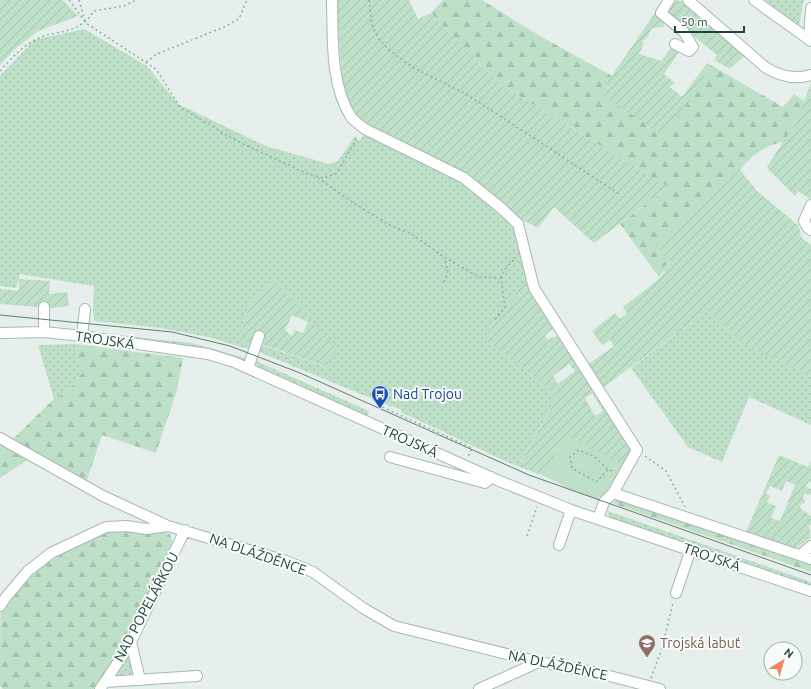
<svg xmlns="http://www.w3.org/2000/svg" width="811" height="689" viewBox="0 0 811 689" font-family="Ubuntu,sans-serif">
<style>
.grass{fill:url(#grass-dots)}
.forest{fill:url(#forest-firs)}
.park{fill:#bfe0c8}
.garden{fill:url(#garden-furrows);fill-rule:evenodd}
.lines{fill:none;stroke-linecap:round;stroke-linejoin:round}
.minor-casing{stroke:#a8b8b2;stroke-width:12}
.path{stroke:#86b3a5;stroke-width:1.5;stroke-dasharray:2 3;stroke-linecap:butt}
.minor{stroke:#fff;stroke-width:10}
.tram{stroke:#5f7d75;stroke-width:1}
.labels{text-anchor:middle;stroke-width:4;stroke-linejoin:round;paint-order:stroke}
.street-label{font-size:14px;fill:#24423a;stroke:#f7fbf9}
.transit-label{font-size:14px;fill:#164399;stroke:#f7fbf9;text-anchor:start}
.education-label{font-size:14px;fill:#785e54;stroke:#f7fbf9;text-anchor:start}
</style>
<defs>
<pattern id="grass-dots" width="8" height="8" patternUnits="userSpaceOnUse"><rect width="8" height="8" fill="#bfe0c8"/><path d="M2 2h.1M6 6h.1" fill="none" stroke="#a4c1ad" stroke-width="1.8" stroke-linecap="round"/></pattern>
<pattern id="forest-firs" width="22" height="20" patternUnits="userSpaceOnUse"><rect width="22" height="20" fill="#bfe0c8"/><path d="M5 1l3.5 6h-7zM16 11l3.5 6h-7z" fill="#a4c1ad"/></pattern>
<pattern id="garden-furrows" width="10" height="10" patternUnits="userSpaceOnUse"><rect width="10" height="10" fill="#bfe0c8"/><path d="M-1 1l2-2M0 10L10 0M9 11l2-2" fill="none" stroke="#a4c1ad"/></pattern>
</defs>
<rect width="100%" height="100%" fill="#e6efeb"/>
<path class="grass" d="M765,0H804L799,26L796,25Z
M84,29L147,66L178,104L266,146L329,164L338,161L355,136L359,141L366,133L463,180L514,226L533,293L525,283L483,338L558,396L520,462L544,476L509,463L401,412L402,410L392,406V407L259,352L261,345L327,367L335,347L275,280L249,306L239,340L251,345V350L208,337L161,328L95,321L93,313L94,286L20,274L16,288L0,286V76L34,40Z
M707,311L748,346L811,375V425L749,397L722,462L688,447L631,368Z
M88,332L192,343L249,359L244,361Z
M75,344L83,372L69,390L54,399L38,345Z
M256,361L369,411L368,416L257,367Z
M608,511L811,582V587L609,518Z
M130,649L135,675L133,677L118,678L117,673Z"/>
<path class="forest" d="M443,0H482L540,36L612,76L600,93L691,97L711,65L783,107L794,94L804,101L795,124L784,142C765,145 752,155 740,170L657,244L670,262L659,277L620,224L668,187L501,85L431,13Z
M75,344L183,358L177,390L156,453L102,435L87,480L12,440L54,399L69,390L83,372Z
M0,441L32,457L0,478Z
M618,499L811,563V572L612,503Z
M108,529H153L170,534L173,543L171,551L119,654L94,689H3L0,686C0,674 0,618 1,610C15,576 76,546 108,529Z"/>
<path class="park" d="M565,434L625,465L610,493L601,496L597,499L574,491L544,476Z"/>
<path class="garden" d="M0,0H63L78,16L38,31L14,50L0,65Z
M336,0H409L418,19L431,13L501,85L668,187L594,243L554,207L538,228L512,215L465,174L374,129L352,111L343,91Z
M676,0L686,2L746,54L730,69L714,60L717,55L667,15Z
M655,13L665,21L663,27L652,28L648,36L642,42L644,43L639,54L661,61L672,47L679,52L664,74L675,83L669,87L677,92L680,96H683L707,63L711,65C696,89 683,118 659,133L600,93Z
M811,83V200L798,191L795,196L767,168L768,165L795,124Z
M740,170L758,192L799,226L801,237L811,245V375L748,347L707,311L601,389L586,366L614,346L610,340L602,345L592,331L615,313L620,319L627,314L623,307L654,283L665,272L662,267L670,262L656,244Z
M19,279L50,281L49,294L67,292L69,306L51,308L0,304V289L19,291Z
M275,280L336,347L328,367L255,342L251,345L239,340L249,306ZM292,315L308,322L303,333L294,330L292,336L285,330Z
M525,282L554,328L545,335L547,340L559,335L634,449L625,466L566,435L544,476L520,463L558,396L483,338ZM569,364L575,371L558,384L553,376ZM592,393L603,411L595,416L585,398Z
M779,455L808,467L811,460V482L809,481L806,487L811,489V495L805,493L803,498L805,500L804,504L801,503L800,508L811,516V525L809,526L811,538L793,550L746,532ZM786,481L795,485L780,521L771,518L776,506L767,503L770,496L766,494L770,486L782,491Z"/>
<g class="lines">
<g class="minor-casing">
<path id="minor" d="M332,0C333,38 330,84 351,117C354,121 360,125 365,129L464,178L501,208L518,224L534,288L637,450L613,493L604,502L598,519
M669,0L661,13L684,32L693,47L689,51L675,44
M688,0L765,67C779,76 794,80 811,75
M754,0L811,41
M809,40L811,8
M811,205L804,221L808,228L811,230
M44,307V332
M0,333L44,332L82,336L208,354L234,362L497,480L571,510L811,591
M82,336L85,309
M248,368L259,336
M0,438L103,496L168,526L286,561L313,572L363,608L394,626L539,662L598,673L660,689
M390,457L485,483L491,477
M613,493L811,559
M559,545L571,510
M800,555L811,546
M676,593L691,549
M0,606L6,597L28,571L51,553L106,527L127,526L146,529L168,526
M131,642L140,680
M105,682L131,642L185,530
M100,689L105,682L197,676
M479,689L539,662"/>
</g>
<path class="path" d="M69,0L86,23L156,69L180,107L235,140L310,175L324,178L337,173L358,136
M79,0L85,21
M369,0L372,25L378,38L389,50L412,67L464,93L491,110L619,194
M146,62L157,54L224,27L239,19L247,0
M0,71C11,59 21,47 35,40C57,28 77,37 94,11L124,6L136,0
M318,178L358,206L393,227L410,233L444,257L479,277L501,278L505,308L494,321
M501,278L506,268L516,257
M444,282L448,272L444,258
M378,405L472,448L468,457
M645,456L666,471L685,507
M608,470L596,482L572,468L570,457L579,450L595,457L608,470L615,471
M527,536L537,507
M651,678L662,648L673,603"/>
<use href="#minor" class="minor"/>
<path class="tram" d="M0,315L172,332L230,346L300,373L529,475L811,575"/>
</g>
<defs>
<g id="bus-pin" transform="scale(0.9)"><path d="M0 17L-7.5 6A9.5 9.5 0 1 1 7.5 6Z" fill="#1a4fb4" stroke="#f7fbf9"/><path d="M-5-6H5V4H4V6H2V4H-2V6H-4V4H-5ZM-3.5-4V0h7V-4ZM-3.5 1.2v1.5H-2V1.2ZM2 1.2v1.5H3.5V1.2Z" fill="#fff"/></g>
<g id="school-pin" transform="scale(0.9)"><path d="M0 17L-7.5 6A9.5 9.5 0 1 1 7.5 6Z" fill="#8d6e63" stroke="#f7fbf9"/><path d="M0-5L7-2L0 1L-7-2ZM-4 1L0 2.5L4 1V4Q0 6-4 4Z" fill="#fff"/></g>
</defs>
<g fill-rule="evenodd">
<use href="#bus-pin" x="380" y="394"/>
<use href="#school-pin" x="647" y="643"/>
</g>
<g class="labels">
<g class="street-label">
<text transform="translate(105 340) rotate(8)" y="5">TROJSKÁ</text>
<text transform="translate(410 441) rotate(24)" y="5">TROJSKÁ</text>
<text transform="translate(258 554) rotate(19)" y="5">NA DLÁŽDĚNCE</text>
<text transform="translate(712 557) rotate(19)" y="5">TROJSKÁ</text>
<text transform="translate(146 607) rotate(-62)" y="5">NAD POPELÁŘKOU</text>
<text transform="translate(558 665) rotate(12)" y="5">NA DLÁŽDĚNCE</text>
</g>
<g class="transit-label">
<text x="393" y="399">Nad Trojou</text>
</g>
<g class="education-label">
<text x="660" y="648">Trojská labuť</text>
</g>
</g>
<g transform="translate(783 661) rotate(37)"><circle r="19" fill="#f7fbf9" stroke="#a3b1ad"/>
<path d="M0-3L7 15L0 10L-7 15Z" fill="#f4845f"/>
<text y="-6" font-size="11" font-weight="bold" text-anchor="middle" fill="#24423a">N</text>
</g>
<path d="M675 26v6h69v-6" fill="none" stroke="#24423a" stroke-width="2"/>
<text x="681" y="26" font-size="12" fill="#24423a" stroke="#f7fbf9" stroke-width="3" paint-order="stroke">50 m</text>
</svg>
